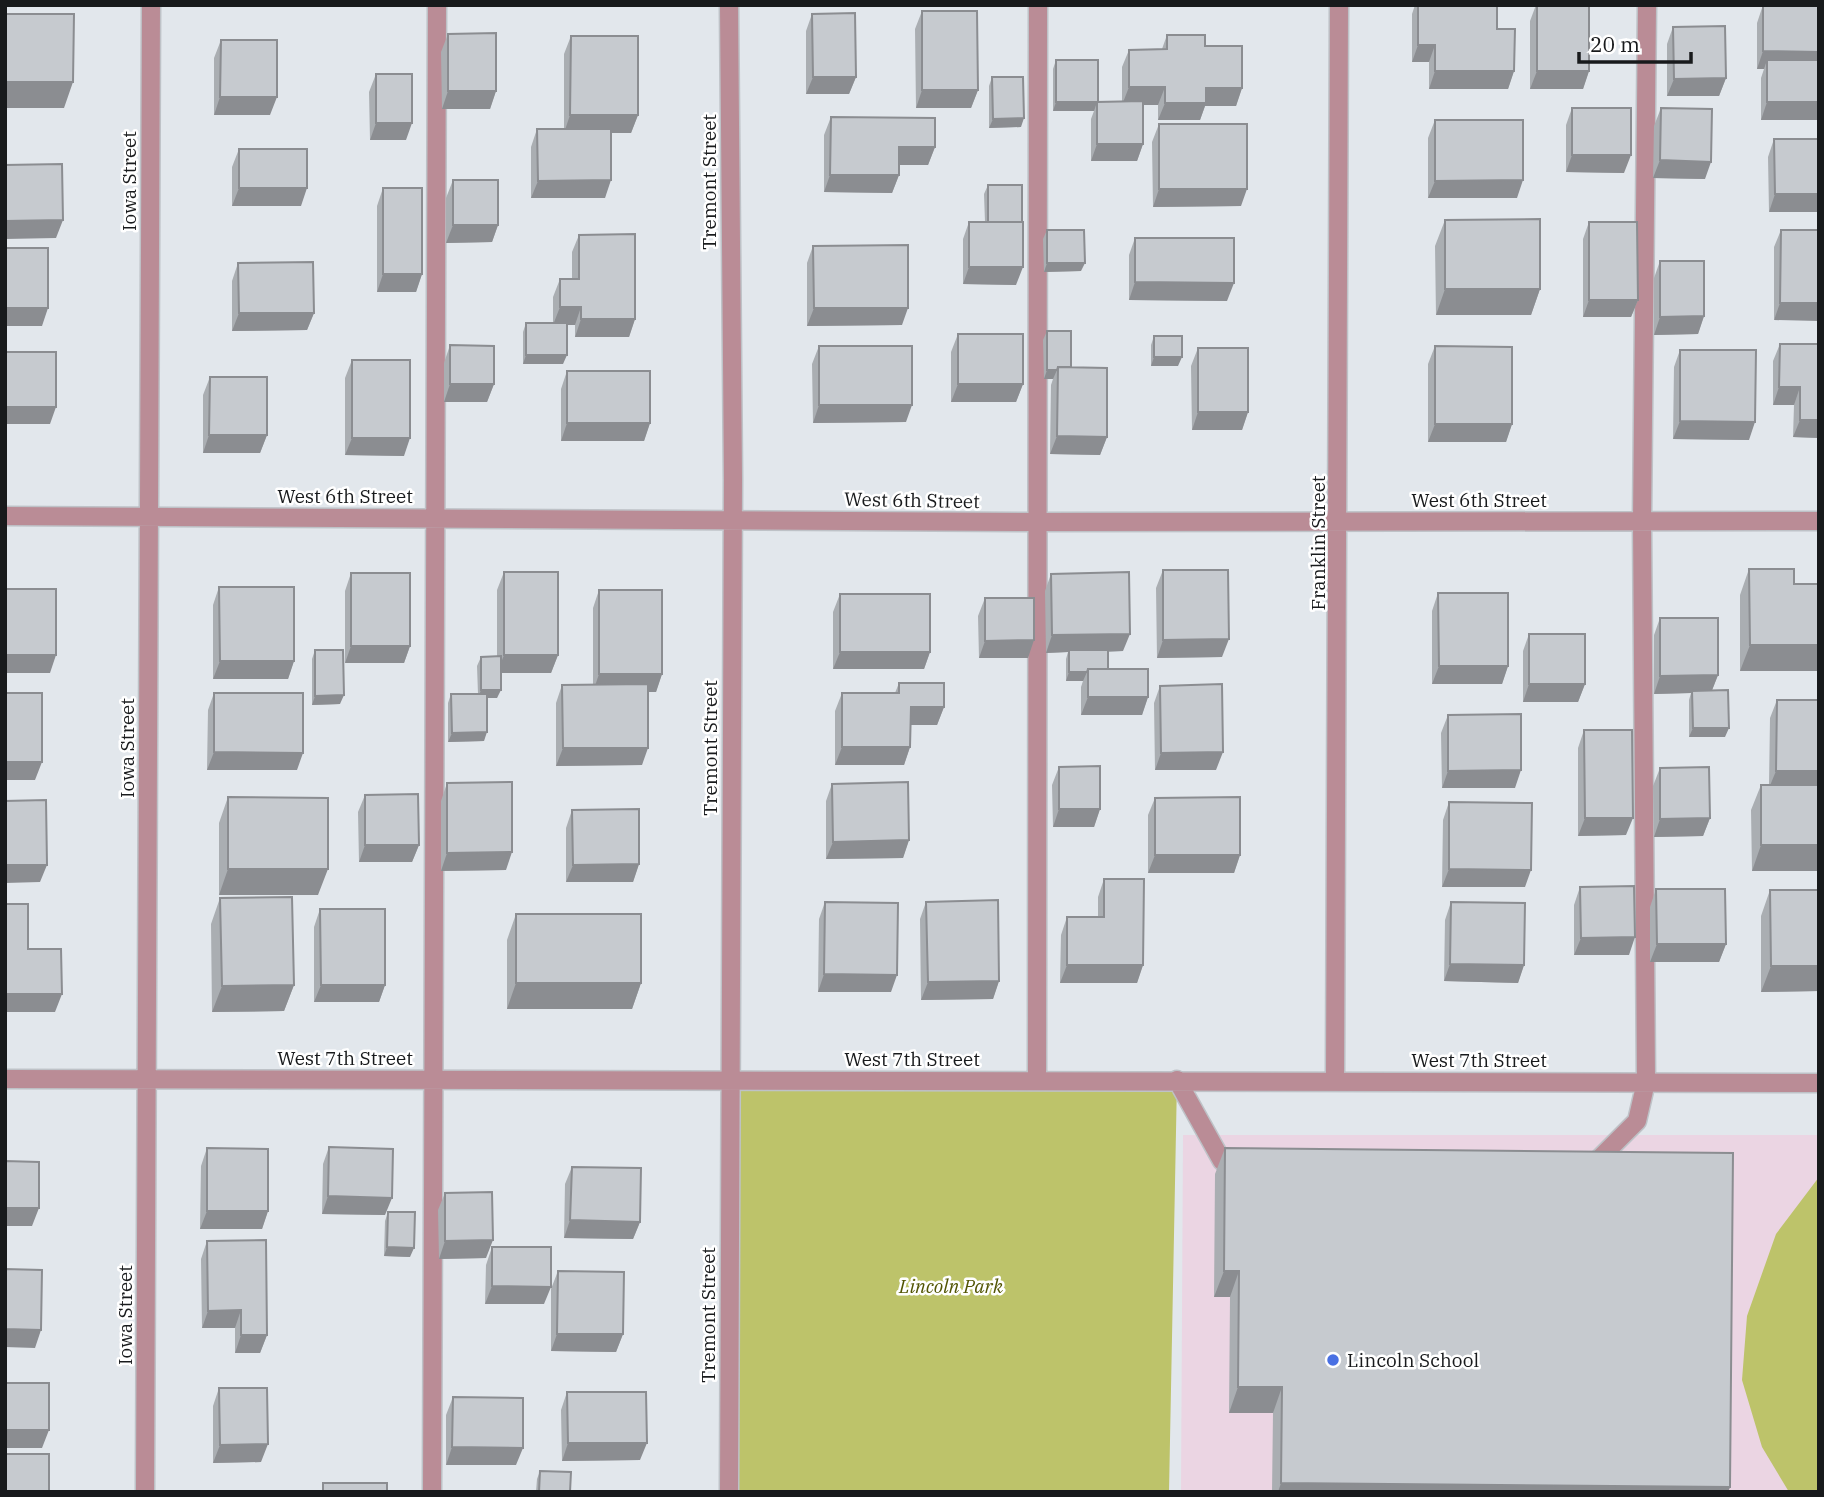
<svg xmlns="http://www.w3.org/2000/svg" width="1824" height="1497" viewBox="0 0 1824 1497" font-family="'IBM Plex Serif',serif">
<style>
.education{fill:#ebd5e3}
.green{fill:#bdc36a}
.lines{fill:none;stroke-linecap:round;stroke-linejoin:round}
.minor-casing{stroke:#bec2c7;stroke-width:21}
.minor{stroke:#ba8c96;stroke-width:18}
.wall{fill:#aaaeb2}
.shaded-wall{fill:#8b8d91}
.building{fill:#c6cacf;stroke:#8b8d91;stroke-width:2}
.poi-dot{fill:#4970e3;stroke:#fff;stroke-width:2.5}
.labels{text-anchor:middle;stroke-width:5;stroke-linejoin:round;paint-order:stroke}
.street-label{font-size:19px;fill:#181a1c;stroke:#fff}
.park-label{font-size:19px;font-style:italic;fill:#525503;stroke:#fff}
.poi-label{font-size:19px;fill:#181a1c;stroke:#fff;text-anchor:start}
</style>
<rect width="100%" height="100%" fill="#e2e7ec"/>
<path class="education" d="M1183,1135H1819V1492H1181Z"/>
<path class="green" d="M729,1080H1177L1169,1492H729Z
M1819,1177V1492H1789L1762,1447L1742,1380L1747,1316L1776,1234Z"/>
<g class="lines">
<g class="minor-casing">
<path id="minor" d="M729,5L733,479L729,1492
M5,516L1037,522L1819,521
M5,1079L1819,1083
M1037,1080L1038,5
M1177,1080L1222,1161H1242
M1335,1080L1339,5
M1589,1162H1596L1637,1121L1646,1082L1642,521L1647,5
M145,1492L151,5
M432,1492L437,5"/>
</g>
<use href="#minor" class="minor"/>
</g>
<path class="wall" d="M1415,5H1497V29L1514,71L1508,89H1429V62H1412V14Z
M1536,5H1589V71L1583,89H1530V21Z
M1763,5L1819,120H1761V78L1764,69H1757V23Z
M922,11L978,90L971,108H916L915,29Z
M812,14L856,77L849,94H806V31Z
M1673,27L1726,78L1719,96H1667V44Z
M448,34L496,91L490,109H442L441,52Z
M1167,35L1205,46L1242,88L1236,106H1205L1200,120H1158V105H1143V144L1137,161H1091V119L1094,111H1053V69L1056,60L1098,102L1122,101V67L1129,50L1162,49Z
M571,36L638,115L631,133H611L605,198H531V147L537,129H564V54Z
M221,40L270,115H214V58Z
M376,74L406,140H370L369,92Z
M992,77L1021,127L989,128V86Z
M1572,108L1624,173L1566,172V125Z
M1661,108L1705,179L1653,178L1654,126Z
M831,117L935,147L928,165H899V175L892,193L824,192V135Z
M1435,120L1517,198H1428V138Z
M1159,124L1241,206L1153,207L1152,142Z
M1774,139H1819L1769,212L1768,157Z
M239,149L301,206H232V167Z
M453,180L498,225L492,242L446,243V198Z
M988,185L1016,285L963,284V239L969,222H985L984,194Z
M383,188L422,274L416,292H377V206Z
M1445,220L1540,289L1531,315H1436L1435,246Z
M1589,222L1638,300L1631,317H1583V239Z
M1047,230L1081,271L1044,272L1043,239Z
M1781,230H1819L1774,320V247Z
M579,235L635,319L629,337H575V325H567L563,364H523V332L526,323H553V297L560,279H572V252Z
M1135,238L1227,301L1129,300V255Z
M813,246L902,325L807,326V263Z
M1660,261L1704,316L1698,334L1654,335V278Z
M238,263L314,313L307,330L232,331V281Z
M1047,331L1071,367L1107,437L1100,455L1050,454L1051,385L1053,379H1044L1043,340Z
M958,334L1023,384L1016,402H951V352Z
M1154,336L1178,366H1151V345Z
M1780,344H1819V438L1793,437L1794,405H1773V361Z
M450,345L494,384L487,402H444V363Z
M819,346L906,422L813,423L812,364Z
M1435,346L1512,424L1506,442H1428V364Z
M1198,348L1248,412L1242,430H1192L1191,366Z
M1680,350L1749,440L1673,439L1674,367Z
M352,360L404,456L345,455V378Z
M567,371L650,423L644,441H561V389Z
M210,377L267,435L260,453H203V395Z
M1749,569L1794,584H1819V671H1740V595Z
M1163,570L1222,657L1157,658L1156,588Z
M504,572L558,655L551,673H501L497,698H487L484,741L448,742V703L451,694H478L477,666L481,657L497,656V590Z
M351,573L410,646L404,663H345V591Z
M1051,574L1123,651L1108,652V669L1148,697L1142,715H1081V687L1083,681H1066V659L1068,652L1046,653L1045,591Z
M219,587L294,661L288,679H213V605Z
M599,590L662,674L656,692H648L642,765L556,766V703L562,685H593V608Z
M1438,593L1508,666L1502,684H1432V611Z
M840,594L930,652L924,669H833V612Z
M985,598L1028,658H979L978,616Z
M1660,618L1718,675L1712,690L1725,737H1689V700L1691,693L1654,694V635Z
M1529,634L1585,684L1578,702H1523V651Z
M315,650L340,704L312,705V659Z
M899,683L944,707L937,725H911L910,747L904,765H835V711L842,693H895Z
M1160,686L1216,770H1155L1154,703Z
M214,693L297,770H207L208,710Z
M1777,700H1819V871H1752L1751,810L1761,785H1769L1770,718Z
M1448,715L1515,788H1442L1441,733Z
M1584,730L1626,835L1578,836V748Z
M1059,767L1100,809L1094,827H1053L1052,785Z
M1660,768L1710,818L1703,836L1654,837L1653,786Z
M447,783L506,870L441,871V801Z
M832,784L909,840L903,858L826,859V801Z
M365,795L419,845L412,862H359L358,812Z
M228,797L318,895H219V823Z
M1155,798L1240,855L1234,873H1148V815Z
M1449,802L1525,887H1442L1443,820Z
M572,810L639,864L633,882H566V828Z
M1104,879L1143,965L1137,983H1060L1061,935L1067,917H1098V897Z
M1580,887L1629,955H1574V905Z
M1656,889L1726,944L1719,962H1650V907Z
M1770,890H1819V991L1761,992V916Z
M220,898L294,985L284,1011L212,1012L211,924Z
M825,902L891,992H818L819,919Z
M926,902L999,981L993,999L921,1000L920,919Z
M1451,902L1524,965L1518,983L1444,981L1445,920Z
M320,909L385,985L379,1002H314V927Z
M516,914L641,983L632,1009H507V940Z
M329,1147L385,1215L322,1214L323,1164Z
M207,1148L268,1211L262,1229H200L201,1166Z
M1225,1148L1730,1487L1728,1492H1272L1273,1413H1229L1230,1297H1214L1215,1174Z
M572,1167L640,1222L633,1239L564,1238L565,1184Z
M445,1193L486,1258L439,1259L438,1210Z
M388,1212L410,1257L384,1256L385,1221Z
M207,1241L267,1335L260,1353H235V1328H202L201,1259Z
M492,1247L544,1304H485L486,1265Z
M558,1271L623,1334L616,1352L551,1351V1289Z
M219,1388L261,1462L213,1463V1406Z
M567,1392L640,1460L562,1461L561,1410Z
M453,1397L516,1465H446V1415Z
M540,1471L570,1492H536L537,1479Z"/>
<path class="shaded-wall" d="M1418,45H1435L1429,62H1412Z
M1763,51L1819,52V70L1767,60L1764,69H1757Z
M1435,71H1514L1508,89H1429Z
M1537,71H1589L1583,89H1530Z
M813,77H856L849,94H806Z
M1726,78L1719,96H1667L1674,79Z
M5,82H73L64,108H5Z
M1129,87H1165L1158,105H1122Z
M1206,88H1242L1236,106H1205L1200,120H1158L1165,103Z
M922,90H978L971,108H916Z
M448,91H496L490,109H442Z
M220,97H277L270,115H214Z
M1056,102H1097L1094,111H1053Z
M1767,102H1819V120H1761Z
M570,115H638L631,133H564Z
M1024,118L1021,127L989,128L993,119Z
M376,123H412L406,140H370Z
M1097,144H1143L1137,161H1091Z
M899,147H935L928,165H893Z
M1572,155H1631L1624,173L1566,172Z
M1660,160L1711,162L1705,179L1653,178Z
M830,175H899L892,193L824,192Z
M611,180L605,198H531L538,181Z
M1523,180L1517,198H1428L1435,181Z
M239,188H307L301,206H232Z
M1159,189H1247L1241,206L1153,207Z
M1775,194H1819V212H1769Z
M63,220L56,238L5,239V221Z
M453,225H498L492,242L446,243Z
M1047,263H1085L1081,271L1044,272Z
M969,267H1023L1016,285L963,284Z
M383,274H422L416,292H377Z
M1135,282L1234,283L1227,301L1129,300Z
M1445,289H1540L1531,315H1436Z
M1589,300H1638L1631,317H1583Z
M1780,303H1819V321L1774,320Z
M560,307H581L575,325H553Z
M5,308H48L42,326H5Z
M814,308H908L902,325L807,326Z
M239,313H314L307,330L232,331Z
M1704,316L1698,334L1654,335L1660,317Z
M581,319H635L629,337H575Z
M526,355H567L563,364H523Z
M1154,357H1182L1178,366H1151Z
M1047,370H1057L1053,379H1044Z
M450,384H494L487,402H444Z
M958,384H1023L1016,402H951Z
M1779,387H1800L1794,405H1773Z
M819,405H912L906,422L813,423Z
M5,407H56L50,424H5Z
M1198,412H1248L1242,430H1192Z
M1800,420H1819V438L1793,437Z
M1680,421L1755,422L1749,440L1673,439Z
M567,423H650L644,441H561Z
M1435,424H1512L1506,442H1428Z
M209,435H267L260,453H203Z
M1057,436L1107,437L1100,455L1050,454Z
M352,438H410L404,456L345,455Z
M1130,634L1123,651L1069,652V650L1068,652L1046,653L1052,635Z
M1229,639L1222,657L1157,658L1163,640Z
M1034,640L1028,658H979L985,641Z
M1750,645H1819V671H1740Z
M351,646H410L404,663H345Z
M840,652H930L924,669H833Z
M5,655H56L50,673H5Z
M504,655H558L551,673H497Z
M220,661H294L288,679H213Z
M1439,666H1508L1502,684H1432Z
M1069,672H1087L1083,681H1066Z
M599,674H662L656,692H593Z
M1718,675L1711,693L1692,691L1691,693L1654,694L1660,676Z
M1529,684H1585L1578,702H1523Z
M481,690H501L497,698H478Z
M344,695L340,704L312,705L315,696Z
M1088,697H1148L1142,715H1081Z
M911,707H944L937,725H904Z
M1693,728H1729L1725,737H1689Z
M487,732L484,741L448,742L452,733Z
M842,747H910L904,765H835Z
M563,748H648L642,765L556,766Z
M214,752L303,753L297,770H207Z
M1223,752L1216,770H1155L1161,753Z
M5,762H42L35,780H5Z
M1521,770L1515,788H1442L1448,771Z
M1776,771H1819V789L1769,788Z
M1059,809H1100L1094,827H1053Z
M1585,818H1633L1626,835L1578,836Z
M1710,818L1703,836L1654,837L1660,819Z
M909,840L903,858L826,859L833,842Z
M365,845H419L412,862H359Z
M1761,845H1819V871H1752Z
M512,852L506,870L441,871L447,853Z
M1155,855H1240L1234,873H1148Z
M639,864L633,882H566L573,865Z
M5,865H47L40,882L5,883Z
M228,869H328L318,895H219Z
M1449,869L1531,870L1525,887H1442Z
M1635,937L1629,955H1574L1581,938Z
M1657,944H1726L1719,962H1650Z
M1450,964L1524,965L1518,983L1444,981Z
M1067,965H1143L1137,983H1060Z
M1771,966H1819V991L1761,992Z
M824,974L897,975L891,992H818Z
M999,981L993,999L921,1000L928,982Z
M516,983H641L632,1009H507Z
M294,985L284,1011L212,1012L222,986Z
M321,985H385L379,1002H314Z
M5,994H62L55,1012H5Z
M328,1196L392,1198L385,1215L322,1214Z
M5,1208H39L32,1226H5Z
M207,1211H268L262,1229H200Z
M570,1220L640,1222L633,1239L564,1238Z
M493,1240L486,1258L439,1259L445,1241Z
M387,1247L414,1248L410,1257L384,1256Z
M1224,1271H1239L1230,1297H1214Z
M492,1286L551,1287L544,1304H485Z
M241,1310L235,1328H202L208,1311Z
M5,1329L41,1330L35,1348L5,1347Z
M557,1334H623L616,1352L551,1351Z
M241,1335H267L260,1353H235Z
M1238,1387H1282L1273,1413H1229Z
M5,1430H49L42,1448H5Z
M568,1443H647L640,1460L562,1461Z
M268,1444L261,1462L213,1463L220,1445Z
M452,1447L523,1448L516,1465H446Z
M1281,1483L1730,1487L1728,1492H1278Z"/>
<path class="building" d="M1418,5H1497V29H1515L1514,71H1435V45H1418Z
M1537,5H1589V71H1537Z
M1763,5H1819V52L1763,51Z
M922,11H977L978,90H922Z
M855,13L856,77H813L812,14Z
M5,14H74L73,82H5Z
M1725,26L1726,78L1674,79L1673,27Z
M496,33V91H448V34Z
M1167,35H1205V46H1242V88H1206V103H1165V87H1129V50L1167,49Z
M571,36H638V115H570Z
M221,40H277V97H220Z
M1056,60H1098V102H1056Z
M1767,60H1819V102H1767Z
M376,74H412V123H376Z
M992,77H1023L1024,118L993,119Z
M1143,101V144H1097V102Z
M1572,108H1631V155H1572Z
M1661,108L1712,109L1711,162L1660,160Z
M831,117L935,118V147H899V175H830Z
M1435,120H1523V180L1435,181Z
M1159,124H1247V189H1159Z
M537,129H611V180L538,181Z
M1774,139H1819V194H1775Z
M239,149H307V188H239Z
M62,164L63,220L5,221V165Z
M453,180H498V225H453Z
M988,185H1022V222H988Z
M383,188H422V274H383Z
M1540,219V289H1445V220Z
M969,222H1023V267H969Z
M1589,222H1637L1638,300H1589Z
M1047,230H1084L1085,263H1047Z
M1781,230H1819V303H1780Z
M635,234V319H581V307H560V279H579V235Z
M1135,238H1234V283L1135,282Z
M908,245V308H814L813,246Z
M5,248H48V308H5Z
M1660,261H1704V316L1660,317Z
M313,262L314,313H239L238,263Z
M526,323H567V355H526Z
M1047,331H1071V367H1058L1057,370H1047Z
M958,334H1023V384H958Z
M1154,336H1182V357H1154Z
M1780,344H1819V420H1800V387H1779Z
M450,345L494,346V384H450Z
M819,346H912V405H819Z
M1435,346L1512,347V424H1435Z
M1198,348H1248V412H1198Z
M1680,350H1756L1755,422L1680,421Z
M5,352H56V407H5Z
M352,360H410V438H352Z
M1058,367L1107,368V437L1057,436Z
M567,371H650V423H567Z
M210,377H267V435H209Z
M1749,569H1794V584H1819V645H1750Z
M1163,570H1228L1229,639L1163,640Z
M504,572H558V655H504Z
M1129,572L1130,634L1052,635L1051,574Z
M351,573H410V646H351Z
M219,587H294V661H220Z
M5,589H56V655H5Z
M599,590H662V674H599Z
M1438,593H1508V666H1439Z
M840,594H930V652H840Z
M985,598H1034V640L985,641Z
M1660,618H1718V675L1660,676Z
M1529,634H1585V684H1529Z
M315,650H343L344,695L315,696Z
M1069,650H1108V669H1088L1087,672H1069Z
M501,656V690H481V657Z
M1088,669H1148V697H1088Z
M899,683H944V707H911L910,747H842V693H899Z
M648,684V748H563L562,685Z
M1222,684L1223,752L1161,753L1160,686Z
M1728,690L1729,728H1693L1692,691Z
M5,693H42V762H5Z
M214,693H303V753L214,752Z
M451,694H487V732L452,733Z
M1777,700H1819V771H1776Z
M1521,714V770L1448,771V715Z
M1584,730H1632L1633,818H1585Z
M1100,766V809H1059V767Z
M1709,767L1710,818L1660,819V768Z
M512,782V852L447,853V783Z
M908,782L909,840L833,842L832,784Z
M1761,785H1819V845H1761Z
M418,794L419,845H365V795Z
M228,797L328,798V869H228Z
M1240,797V855H1155V798Z
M46,800L47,865H5V801Z
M1449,802L1532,803L1531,870L1449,869Z
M639,809V864L573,865L572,810Z
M1104,879H1144L1143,965H1067V917H1104Z
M1634,886L1635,937L1581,938L1580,887Z
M1656,889H1725L1726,944H1657Z
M1770,890H1819V966H1771Z
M292,897L294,985L222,986L220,898Z
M998,900L999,981L928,982L926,902Z
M825,902L898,903L897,975L824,974Z
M1451,902L1525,903L1524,965L1450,964Z
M5,904H28V949H61L62,994H5Z
M320,909H385V985H321Z
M516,914H641V983H516Z
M329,1147L393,1149L392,1198L328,1196Z
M207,1148L268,1149V1211H207Z
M1225,1148L1733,1153L1730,1487L1281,1483L1282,1387H1238L1239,1271H1224Z
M5,1161L39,1162V1208H5Z
M572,1167L641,1168L640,1222L570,1220Z
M492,1192L493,1240L445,1241V1193Z
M388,1212H415L414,1248L387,1247Z
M266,1240L267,1335H241V1310L208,1311L207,1241Z
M492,1247H551V1287L492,1286Z
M5,1269L42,1270L41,1330L5,1329Z
M558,1271L624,1272L623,1334H557Z
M5,1383H49V1430H5Z
M219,1388H267L268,1444L220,1445Z
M567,1392H646L647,1443H568Z
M453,1397L523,1398V1448L452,1447Z
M5,1454H49V1492H5Z
M540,1471L571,1472L570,1492H539Z
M323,1483H387V1492H323Z"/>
<circle class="poi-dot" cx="1333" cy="1360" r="7"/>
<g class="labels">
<g class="street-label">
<text transform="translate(129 181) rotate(-90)" y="7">Iowa Street</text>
<text transform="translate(709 182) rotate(-90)" y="7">Tremont Street</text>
<text x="345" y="503">West 6th Street</text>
<text transform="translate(912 500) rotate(1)" y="7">West 6th Street</text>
<text x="1479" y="507">West 6th Street</text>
<text transform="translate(1318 543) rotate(-90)" y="7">Franklin Street</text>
<text transform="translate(127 748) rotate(-90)" y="7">Iowa Street</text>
<text transform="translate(710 748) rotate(-90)" y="7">Tremont Street</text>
<text x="345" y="1065">West 7th Street</text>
<text x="912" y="1066">West 7th Street</text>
<text x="1479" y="1067">West 7th Street</text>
<text transform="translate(125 1315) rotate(-90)" y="7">Iowa Street</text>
<text transform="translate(708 1315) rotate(-90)" y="7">Tremont Street</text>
</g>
<g class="park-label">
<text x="951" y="1293">Lincoln Park</text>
</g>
<g class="poi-label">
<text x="1347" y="1367">Lincoln School</text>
</g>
</g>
<rect width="1824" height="1497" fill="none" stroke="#181a1c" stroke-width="14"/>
<path d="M1579 52v10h112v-10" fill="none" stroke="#181a1c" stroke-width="3.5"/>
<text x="1590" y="52" font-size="21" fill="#181a1c" stroke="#ffffff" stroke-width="5" paint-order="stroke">20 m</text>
</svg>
